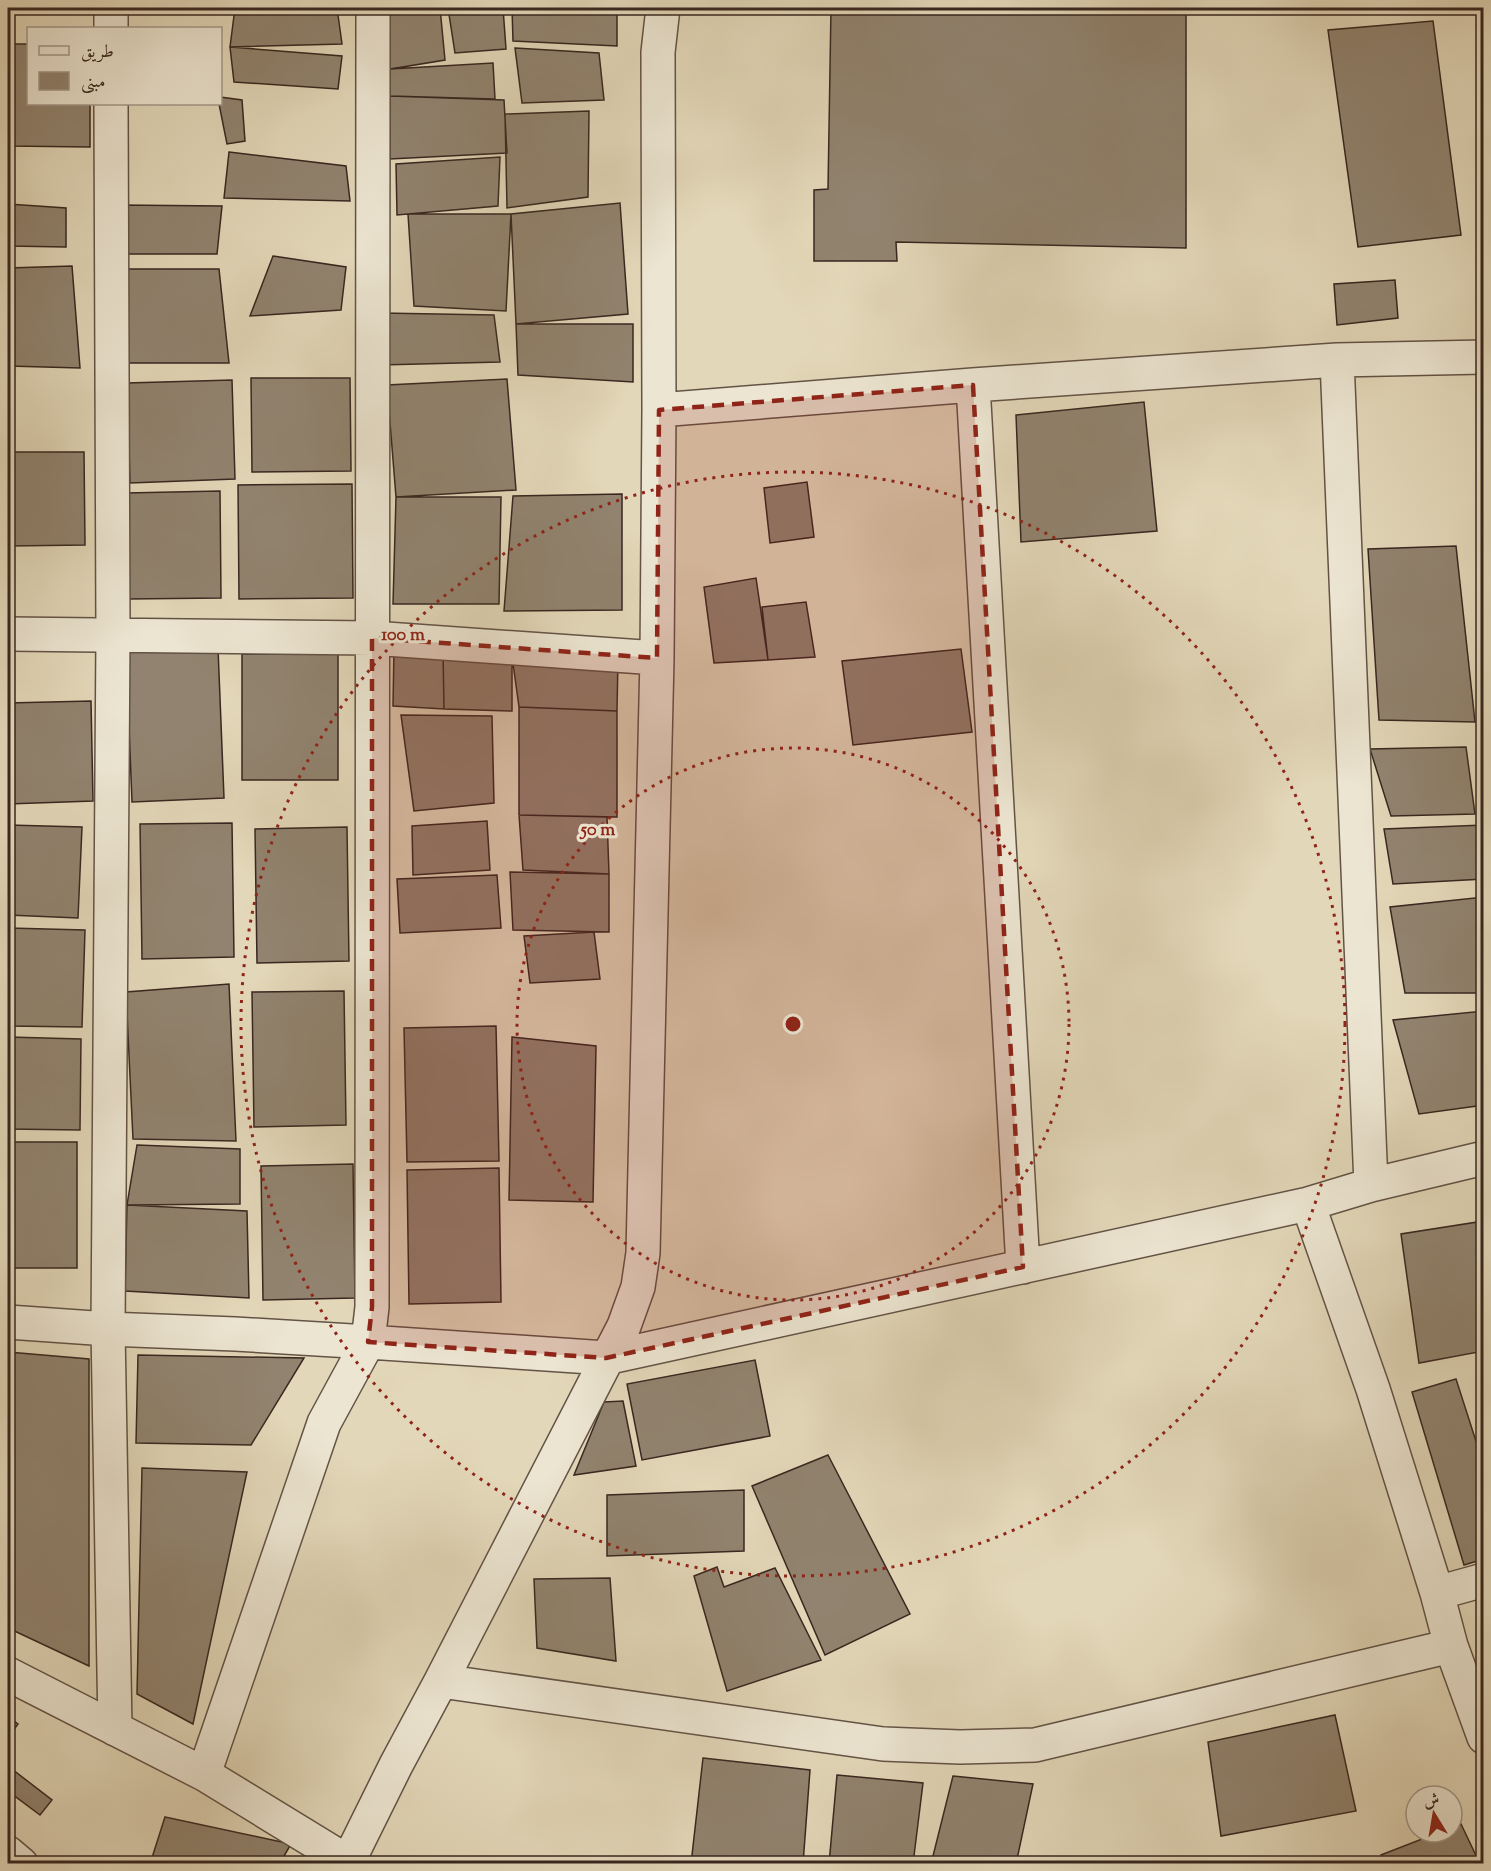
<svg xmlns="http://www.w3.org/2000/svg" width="1491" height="1871" viewBox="0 0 1491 1871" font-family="'Sorts Mill Goudy',Amiri,serif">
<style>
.building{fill:#91836f;stroke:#392720;stroke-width:1.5}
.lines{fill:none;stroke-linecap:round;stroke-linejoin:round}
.minor-casing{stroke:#635346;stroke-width:36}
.minor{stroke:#ece5d1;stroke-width:33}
.marked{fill:#8f2418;fill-opacity:0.2;stroke:#8f2418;stroke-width:4.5;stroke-dasharray:12 8;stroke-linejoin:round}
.ring{fill:none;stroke:#8f2418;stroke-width:3;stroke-dasharray:3 6}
.centre{fill:#8f2418;stroke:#ece5d1;stroke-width:3}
.ring-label{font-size:18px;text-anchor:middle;font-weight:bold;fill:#8f2418;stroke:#ece5d1;stroke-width:6;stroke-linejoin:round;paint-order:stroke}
</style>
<rect width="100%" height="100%" fill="#e2d7b8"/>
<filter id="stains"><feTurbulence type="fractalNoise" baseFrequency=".00333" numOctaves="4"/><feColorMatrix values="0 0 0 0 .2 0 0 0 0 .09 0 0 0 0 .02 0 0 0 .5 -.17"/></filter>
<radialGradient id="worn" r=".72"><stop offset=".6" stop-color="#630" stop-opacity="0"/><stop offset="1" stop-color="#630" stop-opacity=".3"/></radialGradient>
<path class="building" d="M118,8H207L208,13L118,10Z
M235,8H337L342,44L230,47Z
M387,8H440L445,60L390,69Z
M448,8H503L506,49L455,53Z
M512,8H617V46L513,41Z
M819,8H1186V248L896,242L897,261H814V190L828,189L831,8Z
M1433,21L1461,235L1358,247L1328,30Z
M8,44H28V104H90V147L8,146Z
M230,47L342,56L338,89L234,82Z
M515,48L599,53L604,100L522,103Z
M493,63L495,99L390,96V69Z
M390,96L504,100L507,153L390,159Z
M220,97L242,100L245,141L227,144L219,104Z
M589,111L588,197L507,208L505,114Z
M229,152L346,166L350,201L224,198Z
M500,157L498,206L397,215L396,164Z
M620,203L628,314L516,324L511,214Z
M8,204L66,208V247L8,246Z
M118,205L222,206L217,254H118Z
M408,214H511L506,311L414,306Z
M273,256L346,267L341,310L250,316Z
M72,266L80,368L8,366V268Z
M121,269H219L229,363H121Z
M1395,280L1398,318L1337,325L1334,284Z
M380,313L494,315L500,362L380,365Z
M516,324H633V382L518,375Z
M251,378H350L351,471L252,472Z
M507,379L516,490L396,497L387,385Z
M232,380L235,479L130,483L127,383Z
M1144,402L1157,531L1021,542L1016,415Z
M8,452H84L85,545L8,546Z
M807,482L814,537L770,543L764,488Z
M352,484L353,598L239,599L238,485Z
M220,491L221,598L128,599L126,493Z
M622,494V610L504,611L513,496Z
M396,497H501L499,604H393Z
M1456,546L1475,722L1379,720L1368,549Z
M756,578L768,660L714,663L704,587Z
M806,602L815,657L768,660L762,607Z
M1479,629H1484V655Z
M394,647L443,651L444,709L393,706Z
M218,648L224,798L132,802L126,652Z
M961,649L972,732L853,745L842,661Z
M443,651L512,656V711L444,709Z
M242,654H338V780H242Z
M512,656L618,659L617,711L519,707Z
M91,701L93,801L8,804V703Z
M519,707L617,711V817L519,815Z
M401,715L492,716L494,803L414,811Z
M1466,747L1475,814L1391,816L1370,749Z
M519,815L607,817L609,874L523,870Z
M487,821L490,870L413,875L412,826Z
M232,823L234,957L142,959L140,824Z
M8,825L82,827L78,918L8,915Z
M1484,825V879L1393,884L1384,829Z
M347,827L349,961L257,963L255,829Z
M510,872L609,874V932L513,930Z
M497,875L501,928L400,933L397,879Z
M1484,897V993H1405L1390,907Z
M8,928L85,930L82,1027L8,1026Z
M594,932L600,979L530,983L524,936Z
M229,984L236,1141L133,1139L126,992Z
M344,991L346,1125L254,1127L252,992Z
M1484,1011V1105L1419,1114L1393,1020Z
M496,1026L499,1161L407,1162L404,1028Z
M8,1037L81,1039L80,1130L8,1129Z
M512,1037L596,1046L593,1202L509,1200Z
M8,1142H77V1268H8Z
M137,1145L240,1149V1204L127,1205Z
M353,1164L355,1298L263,1300L261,1166Z
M499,1168L501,1302L409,1304L407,1170Z
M127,1205L247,1211L249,1298L125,1291Z
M1484,1221V1351L1419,1363L1401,1234Z
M8,1352L89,1359V1666L8,1628Z
M138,1355L304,1358L251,1445L136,1443Z
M755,1360L770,1436L642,1460L627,1384Z
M1456,1379L1484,1466V1559L1464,1565L1412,1392Z
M623,1401L636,1466L574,1475L604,1402Z
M828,1455L910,1614L825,1655L752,1486Z
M142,1468L247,1472L193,1724L137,1694Z
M744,1490V1551L607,1556V1495Z
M717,1567L724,1587L775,1568L821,1660L727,1691L694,1576Z
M610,1578L616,1661L537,1648L534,1579Z
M1335,1715L1356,1811L1221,1836L1208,1742Z
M8,1717L18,1724L8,1738Z
M703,1758L810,1770L803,1864H691Z
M8,1766L52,1800L40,1815L8,1791Z
M837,1775L923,1783L913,1864H829Z
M953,1776L1033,1784L1016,1864H931Z
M165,1817L291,1844L284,1856V1864H150Z
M1461,1824L1480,1864H1385L1381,1855L1440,1832H1452V1828Z"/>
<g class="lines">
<g class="minor-casing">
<path id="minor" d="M111,8V28
M111,104L113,635L108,1329L115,1729
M1337,360L1371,1185
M973,385L1023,1267
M659,410L973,385L1337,360L1484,357
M8,634L372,638L657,658
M1308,1204L1373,1389L1437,1593L1451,1646L1484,1737
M8,1322L108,1329L235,1334L368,1342L606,1358L1308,1204L1371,1185L1484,1158
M1437,1593L1484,1580
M8,1674L204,1774L348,1862
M441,1681L883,1744L960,1747L1035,1745L1451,1646
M204,1774L324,1423L368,1342L372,1307L373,8
M8,1853L21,1864
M347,1864L396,1765L441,1681L624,1326L638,1287L643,1253L657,658L659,410L658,52L663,8"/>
</g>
<use href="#minor" class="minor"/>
</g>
<path class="marked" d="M973,385L1023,1267L606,1358L368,1342L372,1307V638L657,658L659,410Z"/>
<g class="ring">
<circle cx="793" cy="1024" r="276"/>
<circle cx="793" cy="1024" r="552"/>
</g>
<circle cx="793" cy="1024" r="9" class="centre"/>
<g class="ring-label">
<text x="403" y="640">100 m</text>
<text x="598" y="835">50 m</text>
</g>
<rect width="1491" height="1871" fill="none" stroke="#e2d7b8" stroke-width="30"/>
<rect x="9" y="9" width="1473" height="1853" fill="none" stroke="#392720" stroke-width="3"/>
<rect x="15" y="15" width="1461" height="1841" fill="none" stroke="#392720" stroke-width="1.5"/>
<rect x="27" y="27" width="195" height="78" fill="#ece5d1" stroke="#a4998a" stroke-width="1.5"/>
<rect x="39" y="46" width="30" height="9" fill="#ece5d1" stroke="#a4998a" stroke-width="1.5"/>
<text x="81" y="57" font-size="18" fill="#392720">طريق</text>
<rect x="39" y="72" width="30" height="18" fill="#91836f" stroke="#a4998a" stroke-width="1.5"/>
<text x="81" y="87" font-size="18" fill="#392720">مبنى</text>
<g transform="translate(1434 1814) rotate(349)"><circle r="28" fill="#ece5d1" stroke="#a4998a" stroke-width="1.5"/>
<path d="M0-4.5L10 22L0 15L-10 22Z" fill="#8f2418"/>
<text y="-9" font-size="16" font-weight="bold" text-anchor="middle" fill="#392720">ش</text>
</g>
<rect width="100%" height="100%" filter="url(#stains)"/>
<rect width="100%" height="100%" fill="url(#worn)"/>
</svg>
